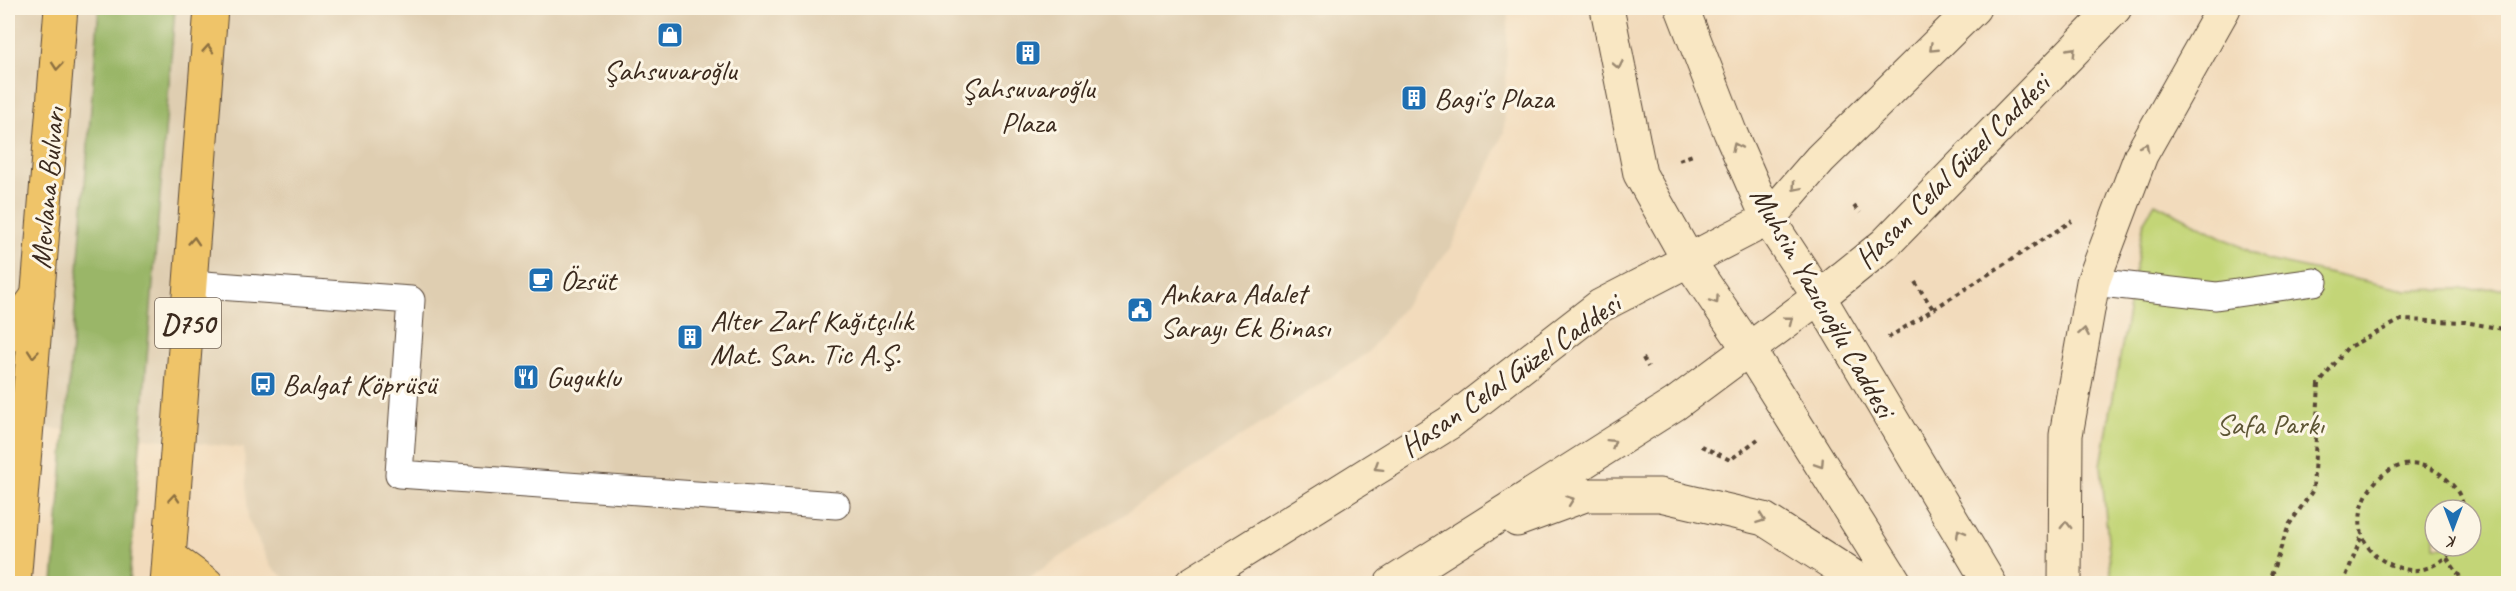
<svg xmlns="http://www.w3.org/2000/svg" width="2516" height="591" viewBox="0 0 2516 591" font-family="Caveat,sans-serif">
<style>
.built{fill:#dfceb1}
.green{fill:#c3d577;stroke:#7f804a;stroke-width:1.5;fill-rule:evenodd}
.forest{fill:#9ab668;stroke:#6a7043;stroke-width:1.5}
.lines{fill:none;stroke-linecap:round;stroke-linejoin:round}
.lane-casing{stroke:#564536;stroke-width:29}
.secondary-casing{stroke:#564536;stroke-width:35}
.primary-casing{stroke:#564536;stroke-width:35}
.highway-casing{stroke:#564536;stroke-width:35}
.path{stroke:#564536;stroke-width:4;stroke-dasharray:4.5 4.5;stroke-linecap:butt}
.lane{stroke:#fff;stroke-width:27}
.secondary{stroke:#f9e7c3;stroke-width:33}
.primary{stroke:#efc469;stroke-width:33}
.highway{stroke:#efc469;stroke-width:33}
.oneway{stroke:#9a8870}
.oneway2{stroke:#8c6f40}
.labels{text-anchor:middle;stroke-width:6;stroke-linejoin:round;paint-order:stroke}
.shield{fill:#fcf5e5;stroke:#75675a;stroke-width:1.5}
.shield-label{font-size:28px;font-weight:bold;fill:#3b2a1e}
.poi-label{font-size:30px;fill:#3b2a1e;stroke:#fcf5e5;text-anchor:start}
.street-label{font-size:30px;fill:#3b2a1e;stroke:#fcf5e5}
.park-label{font-size:30px;fill:#5d5534;stroke:#fcf5e5}
</style>
<rect width="100%" height="100%" fill="#fcf5e5"/>
<filter id="ink" filterUnits="userSpaceOnUse"><feTurbulence type="fractalNoise" baseFrequency=".0167" numOctaves="2"/><feDisplacementMap in="SourceGraphic" scale="12" xChannelSelector="R" yChannelSelector="G"/><feConvolveMatrix kernelMatrix="1 2 1 2 8 2 1 2 1" color-interpolation-filters="sRGB"/></filter>
<filter id="wash" filterUnits="userSpaceOnUse"><feTurbulence type="fractalNoise" baseFrequency=".008" numOctaves="4" result="noise"/><feDisplacementMap in="SourceGraphic" scale="24" xChannelSelector="R" yChannelSelector="G"/><feGaussianBlur stdDeviation="1.35" result="paint"/><feColorMatrix in="noise" values="0 0 0 0 0 0 0 0 0 0 0 0 0 0 0 0 0 1.4 0 .05"/><feComposite in="paint" operator="in"/></filter>
<g filter="url(#wash)">
<rect width="100%" height="100%" fill="#f2dbbc"/>
<path class="built" d="M8,8H1508L1504,132L1451,247L1367,353L1021,583H292L271,567L248,519L244,448L8,424Z"/>
<path class="green" d="M2155,203L2267,260L2406,290L2508,288V583L2112,584L2101,465L2144,221ZM2435,510H2471V546H2435Z"/>
<path class="forest" d="M99,8H175L129,583H53Z"/>
</g>
<g filter="url(#ink)">
<g class="lines">
<g class="lane-casing">
<path id="lane" d="M2093,282L2216,296L2314,282
M191,284L411,300L399,474L836,505"/>
</g>
<g class="secondary-casing">
<path id="secondary" d="M1607,8L1640,174L1689,261L1750,351L1896,584
M1682,8L1730,132L1768,219L1819,297L1990,584
M1517,520L1585,495H1660L1764,519L1865,584
M1191,584L1449,423L1600,306L1768,219L1820,159L1974,8
M1391,584L1675,404L1819,297L1885,244L2115,8
M2065,584L2066,435L2093,282L2141,155L2224,8"/>
</g>
<g class="primary-casing">
<path id="primary" d="M8,336L38,295"/>
</g>
<g class="highway-casing">
<path id="highway" d="M169,556L207,584
M14,584L61,8
M167,584L211,8"/>
</g>
<path class="path" d="M1679,160L1695,154
M1854,206L1860,213
M1915,282L1933,309
M1888,338L2072,221
M1643,358L1648,367
M1701,446L1730,460L1758,439
M2456,546C2444,562 2425,574 2404,569C2315,547 2379,427 2443,476C2454,485 2462,495 2464,510
M2447,558L2465,584
M2268,584L2289,525L2313,490L2319,384L2347,348L2401,320L2465,322L2508,330
M2343,584L2362,535
M2455,584L2460,576"/>
<use href="#lane" class="lane"/>
<use href="#secondary" class="secondary"/>
<use href="#primary" class="primary"/>
<use href="#highway" class="highway"/>
</g>
<defs><path id="oneway-chevron" d="M-2-3.5L2.5 0L-2 3.5" fill="none" stroke-width="1.6" stroke-linecap="round" stroke-linejoin="round" transform="scale(1.5)"/></defs>
<g class="oneway">
<use href="#oneway-chevron" transform="translate(1933 48) rotate(136)"/>
<use href="#oneway-chevron" transform="translate(2072 51) rotate(-46)"/>
<use href="#oneway-chevron" transform="translate(1618 65) rotate(79)"/>
<use href="#oneway-chevron" transform="translate(1736 147) rotate(-114)"/>
<use href="#oneway-chevron" transform="translate(2145 147) rotate(-61)"/>
<use href="#oneway-chevron" transform="translate(1796 187) rotate(131)"/>
<use href="#oneway-chevron" transform="translate(1715 300) rotate(56)"/>
<use href="#oneway-chevron" transform="translate(1789 320) rotate(-38)"/>
<use href="#oneway-chevron" transform="translate(2084 332) rotate(-80)"/>
<use href="#oneway-chevron" transform="translate(1612 443) rotate(-32)"/>
<use href="#oneway-chevron" transform="translate(1820 464) rotate(57)"/>
<use href="#oneway-chevron" transform="translate(1378 467) rotate(148)"/>
<use href="#oneway-chevron" transform="translate(1570 500) rotate(-20)"/>
<use href="#oneway-chevron" transform="translate(1761 519) rotate(20)"/>
<use href="#oneway-chevron" transform="translate(2066 525) rotate(-90)"/>
<use href="#oneway-chevron" transform="translate(1960 533) rotate(-120)"/>
</g>
<g class="oneway2">
<use href="#oneway-chevron" transform="translate(208 49) rotate(-86)"/>
<use href="#oneway-chevron" transform="translate(57 66) rotate(95)"/>
<use href="#oneway-chevron" transform="translate(194 241) rotate(-86)"/>
<use href="#oneway-chevron" transform="translate(33 354) rotate(95)"/>
<use href="#oneway-chevron" transform="translate(174 498) rotate(-85)"/>
</g>
</g>
<defs>
<g id="shop-square" transform="scale(1.35)"><rect x="-9" y="-9" width="18" height="18" rx="4" fill="#1f6fb2" stroke="#fcf5e5"/><path d="M-5-2.5h2.3a2.7 3.5 0 0 1 5.4 0H5L5.5 6h-11ZM-1.5-2.5h3a1.5 2.3 0 0 0-3 0Z" fill="#fff"/></g>
<g id="building-square" transform="scale(1.35)"><rect x="-9" y="-9" width="18" height="18" rx="4" fill="#1f6fb2" stroke="#fcf5e5"/><path d="M-4-6H4V6H1V3H-1V6H-4ZM-2.5-4.3h1.7v1.8h-1.7ZM.8-4.3h1.7v1.8H.8ZM-2.5-1h1.7V.8h-1.7ZM.8-1h1.7V.8H.8Z" fill="#fff"/></g>
<g id="cafe-square" transform="scale(1.35)"><rect x="-9" y="-9" width="18" height="18" rx="4" fill="#1f6fb2" stroke="#fcf5e5"/><path d="M-5.5-4.5H6V0H3Q3 3.5 0 3.5H-2.5Q-5.5 3.5-5.5 0ZM3-3.2v2h1.7v-2ZM-6 4.5H4V6H-6Z" fill="#fff"/></g>
<g id="civic-square" transform="scale(1.35)"><rect x="-9" y="-9" width="18" height="18" rx="4" fill="#1f6fb2" stroke="#fcf5e5"/><path d="M-.6-6.5H3V-4.5H.6V-3L4-1V1h2V6H-6V1h2V-1L-.6-3ZM-1.2 2.5V6h2.4V2.5Z" fill="#fff"/></g>
<g id="restaurant-square" transform="scale(1.35)"><rect x="-9" y="-9" width="18" height="18" rx="4" fill="#1f6fb2" stroke="#fcf5e5"/><path d="M-5-6h1v4h1v-4h1v4h1v-4h1v5L-1.5 .5V6h-2V.5L-5-1ZM5-6V6H3V1.5H1.5Q1.5-4 5-6Z" fill="#fff"/></g>
<g id="bus-square" transform="scale(1.35)"><rect x="-9" y="-9" width="18" height="18" rx="4" fill="#1f6fb2" stroke="#fcf5e5"/><path d="M-5-6H5V4H4V6H2V4H-2V6H-4V4H-5ZM-3.5-4V0h7V-4ZM-3.5 1.2v1.5H-2V1.2ZM2 1.2v1.5H3.5V1.2Z" fill="#fff"/></g>
</defs>
<g fill-rule="evenodd">
<use href="#shop-square" x="670" y="35"/>
<use href="#building-square" x="1028" y="53"/>
<use href="#building-square" x="1414" y="98"/>
<use href="#cafe-square" x="541" y="280"/>
<use href="#civic-square" x="1140" y="310"/>
<use href="#building-square" x="690" y="337"/>
<use href="#restaurant-square" x="526" y="377"/>
<use href="#bus-square" x="263" y="384"/>
</g>
<g class="labels">
<rect class="shield" x="155" y="298" width="66" height="50" rx="4.5"/>
<g class="shield-label">
<text x="188" y="333">D750</text>
</g>
<g class="poi-label">
<text x="670" y="80" text-anchor="middle">Şahsuvaroğlu</text>
<text x="1028" y="98" text-anchor="middle">Şahsuvaroğlu<tspan x="1028" dy="34">Plaza</tspan></text>
<text x="1434" y="108">Bagi's Plaza</text>
<text x="560" y="290">Özsüt</text>
<text x="1160" y="303">Ankara Adalet<tspan x="1160" dy="34">Sarayı Ek Binası</tspan></text>
<text x="710" y="330">Alter Zarf Kağıtçılık<tspan x="710" dy="34">Mat. San. Tic A.Ş.</tspan></text>
<text x="546" y="387">Guguklu</text>
<text x="282" y="394">Balgat Köprüsü</text>
</g>
<g class="street-label">
<text transform="translate(1952 171) rotate(-45)" y="10">Hasan Celal Güzel Caddesi</text>
<text transform="translate(47 188) rotate(-85)" y="10">Mevlana Bulvarı</text>
<text transform="translate(1823 302) rotate(60)" y="10">Muhsin Yazıcıoğlu Caddesi</text>
<text transform="translate(1510 375) rotate(-35)" y="10">Hasan Celal Güzel Caddesi</text>
</g>
<g class="park-label">
<text x="2270" y="434">Safa Parkı</text>
</g>
</g>
<rect width="2516" height="591" fill="none" stroke="#fcf5e5" stroke-width="30"/>
<g transform="translate(2453 528) rotate(180)"><circle r="28" fill="#fcf5e5" stroke="#afa495" stroke-width="1.5"/>
<path d="M0-4.5L10 22L0 15L-10 22Z" fill="#1f6fb2"/>
<text y="-9" font-size="16" font-weight="bold" text-anchor="middle" fill="#3b2a1e">K</text>
</g>
</svg>
